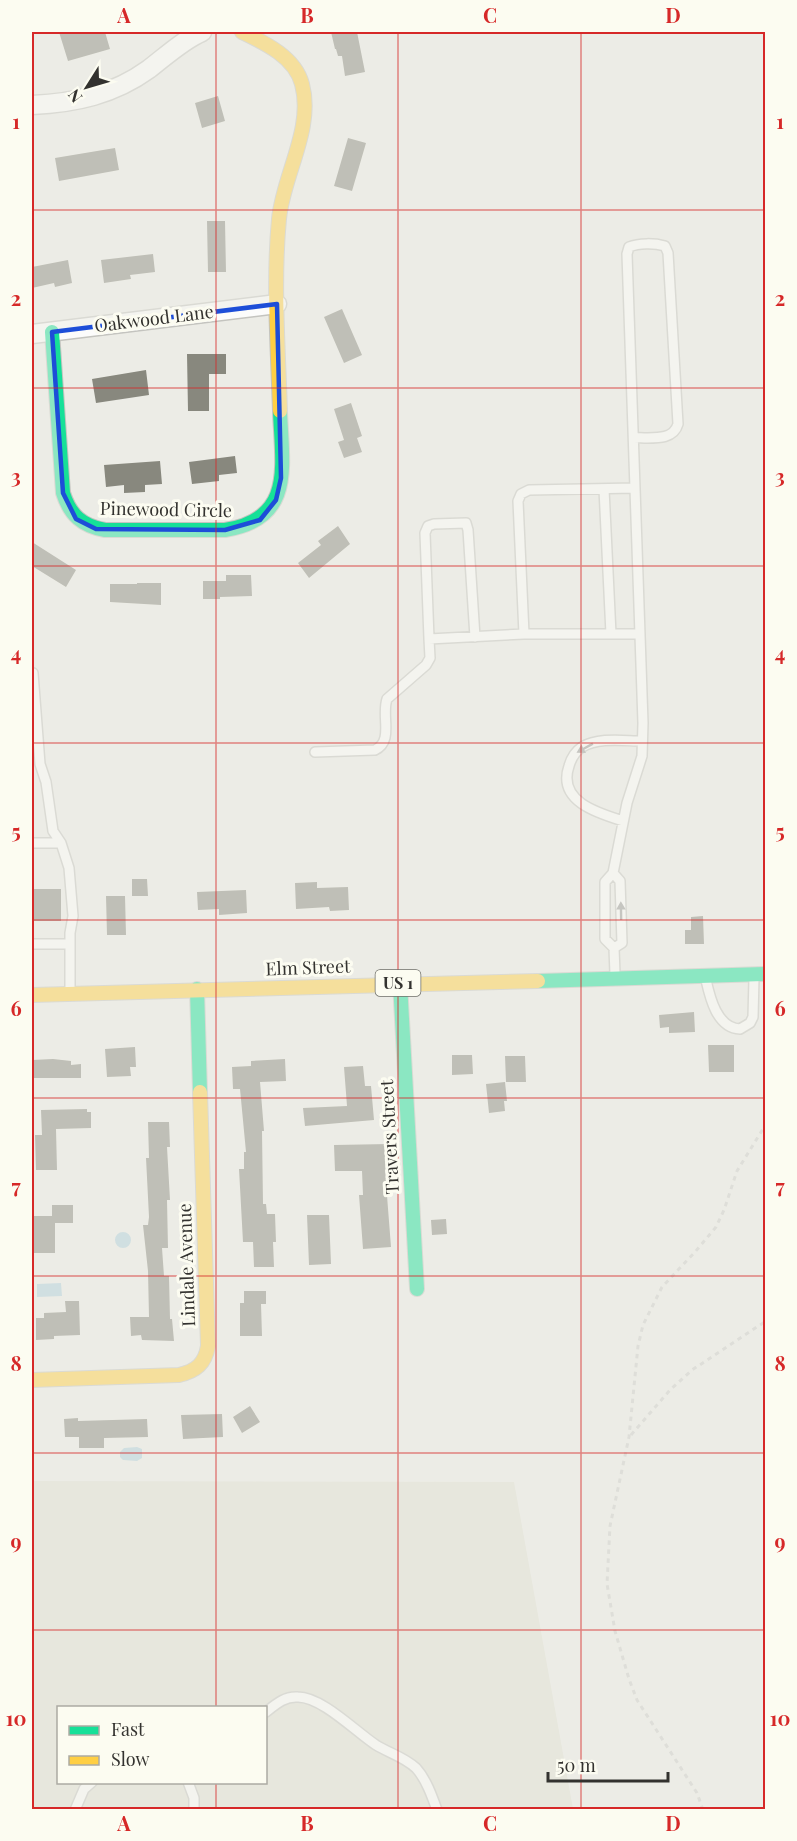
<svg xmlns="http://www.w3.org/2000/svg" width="797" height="1841" viewBox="0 0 797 1841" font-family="'Playfair Display',serif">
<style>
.built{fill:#dfdfd3;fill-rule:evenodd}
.water{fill:#aecedc}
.building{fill:#88887e}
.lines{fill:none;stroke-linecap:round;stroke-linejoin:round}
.lane-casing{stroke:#c4c4bf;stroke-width:12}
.street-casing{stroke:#c4c4bf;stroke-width:21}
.fast-casing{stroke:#c4c4bf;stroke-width:16}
.slow-casing{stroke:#c4c4bf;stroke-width:16}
.path{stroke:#ccccca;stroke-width:3;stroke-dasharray:4.5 4.5;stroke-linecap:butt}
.lane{stroke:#fcfcfb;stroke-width:9}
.street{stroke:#fcfcfb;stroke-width:18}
.fast{stroke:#16e098;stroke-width:14}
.slow{stroke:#ffcf43;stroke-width:14}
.oneway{fill:#989795}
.marked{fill:none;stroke:#1d4ed8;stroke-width:4.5;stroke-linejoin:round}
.grid{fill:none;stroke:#d62828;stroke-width:1.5;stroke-opacity:0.55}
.labels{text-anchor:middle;stroke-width:6;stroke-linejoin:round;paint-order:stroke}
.shield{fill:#fcfcf1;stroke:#6f6f69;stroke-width:1.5}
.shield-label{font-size:16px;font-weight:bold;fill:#33322f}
.street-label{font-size:18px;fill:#33322f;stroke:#fcfcf1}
.neatline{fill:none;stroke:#d62828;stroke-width:2}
.grid-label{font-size:20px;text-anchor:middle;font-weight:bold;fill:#d62828}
</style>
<rect width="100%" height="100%" fill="#ecece6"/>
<path class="built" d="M32,1481L514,1482L573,1809L32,1810ZM58,1708H266V1782H58Z"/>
<path class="water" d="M115 1240a8 8 0 1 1 16 0a8 8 0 1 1-16 0Z
M61,1283L62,1296L37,1297V1284Z
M137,1447L142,1449V1458L137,1461L123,1460L120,1457V1452L124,1448Z"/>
<path class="building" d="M59,32H105L110,49L68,61Z
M331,32H357L365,72L345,76L342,56H338L336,49H335Z
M218,96L225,121L202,128L195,103Z
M348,138L366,143L352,191L334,186Z
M115,148L119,170L59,181L55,158Z
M207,221H225L226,272H208Z
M153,254L155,272L130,275L131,279L104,283L101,260Z
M68,260L72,283L55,287L54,283L32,288V267Z
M342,309L362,355L344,363L324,317Z
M187,354H226V374H209V411H188Z
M146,370L149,395L96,403L92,379Z
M351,403L362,436L357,438L362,452L344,458L338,442L344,440L334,409Z
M235,456L237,473L219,475V481L192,484L189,462Z
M160,461L162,484L145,485V492L124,493V485L106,487L104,465Z
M338,526L350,544L309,578L298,563L321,545L318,541Z
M32,542L76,570L66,587L32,566Z
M226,575H251L252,596L220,597V599H203V581H226Z
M137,583H161V605L110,602V584H137Z
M132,879H147L148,896H132Z
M317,882V888L348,887L349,910L330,911L329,907L296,909L295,883Z
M32,889H61V921H32Z
M246,890L247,913L219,915V909L198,910L197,892Z
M106,896H125L126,935H107Z
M703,916L704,944H685V930H691V917Z
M694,1012L695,1032L669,1033V1027L660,1028L659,1015Z
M708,1045H734V1072H709Z
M135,1047L136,1067H130L131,1076L107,1077L105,1049Z
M452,1055H472L473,1074L452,1075Z
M505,1056H525L526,1082H506Z
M53,1059L71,1061V1065L81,1064V1078H32V1060Z
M285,1059L286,1081L260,1082L264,1131H262L263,1204H266L267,1214H275L276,1242H273L274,1267H254L253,1242H243L239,1169H244V1152H246L240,1089H233L232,1067L251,1066V1061Z
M363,1066L365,1086H371L374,1120L305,1126L303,1108L347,1106L344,1067Z
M505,1082L507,1101H504L505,1111L489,1113L486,1084Z
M87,1109V1112H91V1128L56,1129L57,1170H36L35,1135H42L41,1110Z
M148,1122H169L170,1147H167L170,1200H167L168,1248H162L164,1276H169L170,1319H172L174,1341L142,1340L141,1335L131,1336L130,1317H149L148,1271L143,1225H148L149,1217L146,1158H149Z
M389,1144L390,1170H385L391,1247L363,1249L359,1195H363L362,1171H335L334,1145Z
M52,1205H73V1223H55V1253H33V1216H52Z
M307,1215H329L331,1264L309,1265Z
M446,1219L447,1234L432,1235L431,1220Z
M244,1291H266V1304H261L262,1336H240V1303H244Z
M65,1301H79L80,1335L54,1336V1339L36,1340V1318H44V1313L66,1312Z
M250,1406L260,1422L242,1433L233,1417Z
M222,1414L223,1437L183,1439L181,1415Z
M78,1418V1421L147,1419L148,1437L104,1438V1448H79V1437H65L64,1419Z"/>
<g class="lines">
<g class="lane-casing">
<path id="lane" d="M635,488L529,490L521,494L518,501L524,634H640
M604,489L611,634
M475,637L468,530L466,523L434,524L428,526L425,533L429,639L524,634
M33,673L40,764L46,782L53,831L61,843L69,868L73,916L70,933V991
M315,752L375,750C394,741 381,716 387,699L426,665L430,658L429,639
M623,821C597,813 557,801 569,766C571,759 576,751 582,747C599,737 624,741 642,741
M32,843H61
M613,873L620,881L622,943L614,948
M32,944H70
M615,974L614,948L605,939V882L613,873L627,803L642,756L643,723L627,254L629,247C639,243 654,243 665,246L668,253L678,424C673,442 650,437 634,438
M706,980C710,998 717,1028 740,1029L750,1023L753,1017L754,978
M266,1712C276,1704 285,1696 298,1697C322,1697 356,1732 376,1745C389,1753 404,1757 416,1768C426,1779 432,1796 437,1810
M188,1782L194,1798V1810
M75,1810L84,1789L92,1782"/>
</g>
<g class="street-casing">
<path id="street" d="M32,105C75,103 113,95 149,69C166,56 183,40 202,32
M32,334L277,304"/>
</g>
<g class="fast-casing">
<path id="fast" d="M52,332L63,493C70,515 82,526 105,530H225C295,519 282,466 280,411
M538,981L766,974
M400,983L417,1289
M197,989L200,1092"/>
</g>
<g class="slow-casing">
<path id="slow" d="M242,32C265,43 295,57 302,84C314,129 283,175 279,219C273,282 278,347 280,411
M32,995L538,981
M32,1380L179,1375C196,1371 205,1364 208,1346L200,1092"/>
</g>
<path class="path" d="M631,1435L670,1390L692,1370L766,1321
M703,1810L697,1793L637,1700L629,1679L615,1631L607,1584L610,1526L629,1437L638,1346L643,1325L662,1287L695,1252L716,1227L724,1210L737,1171L766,1124"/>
<use href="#lane" class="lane"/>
<use href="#street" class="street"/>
<use href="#fast" class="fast"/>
<use href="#slow" class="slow"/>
</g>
<defs><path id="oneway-solid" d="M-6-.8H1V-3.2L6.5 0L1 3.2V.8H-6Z" transform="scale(1.5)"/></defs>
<g class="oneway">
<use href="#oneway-solid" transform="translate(585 748) rotate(151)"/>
<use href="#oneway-solid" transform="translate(621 911) rotate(-91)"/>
</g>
<path d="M0 0H797V1841H0ZM277,304L281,478L276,500L260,520L225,530L96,529L76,519L63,493L52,332Z" fill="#ecece6" fill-opacity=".55" fill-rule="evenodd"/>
<path class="marked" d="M277,304L281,478L276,500L260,520L225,530L96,529L76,519L63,493L52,332Z"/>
<path class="grid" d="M216,32V1708M398,32V1810M581,32V1810M32,210H766M32,388H766M32,566H766M32,743H766M32,920H766M32,1098H766M32,1276H766M32,1453H766M32,1630H766M216,1782V1810"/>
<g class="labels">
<rect class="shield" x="375.5" y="970" width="45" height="26" rx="4.5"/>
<g class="shield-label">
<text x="398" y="989">US 1</text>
</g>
<g class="street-label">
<text transform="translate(154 319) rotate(-7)" y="6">Oakwood Lane</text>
<text transform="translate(166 510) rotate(1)" y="6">Pinewood Circle</text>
<text transform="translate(308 968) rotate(-2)" y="6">Elm Street</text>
<text transform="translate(390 1137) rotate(-93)" y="6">Travers Street</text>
<text transform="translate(187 1265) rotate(-92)" y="6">Lindale Avenue</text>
</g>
</g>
<rect width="797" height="1841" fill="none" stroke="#fcfcf1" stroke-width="66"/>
<rect x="57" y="1706" width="210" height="78" fill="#fcfcf1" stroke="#acaba3" stroke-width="1.5"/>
<rect x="69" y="1726" width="30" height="9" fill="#16e098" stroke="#acaba3" stroke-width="1.5"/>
<text x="111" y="1736" font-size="18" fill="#33322f">Fast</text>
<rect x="69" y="1756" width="30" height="9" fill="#ffcf43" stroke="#acaba3" stroke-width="1.5"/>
<text x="111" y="1766" font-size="18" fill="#33322f">Slow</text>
<g transform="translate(87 87) rotate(233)" stroke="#fcfcf1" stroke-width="4.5" paint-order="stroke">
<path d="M0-4.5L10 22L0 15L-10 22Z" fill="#33322f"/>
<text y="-9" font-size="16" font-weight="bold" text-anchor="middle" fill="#33322f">N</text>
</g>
<path d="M548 1772v9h120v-9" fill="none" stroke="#33322f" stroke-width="3"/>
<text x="557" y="1772" font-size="18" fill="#33322f" stroke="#fcfcf1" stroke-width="4.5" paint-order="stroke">50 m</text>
<rect x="33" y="33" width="731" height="1775" class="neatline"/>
<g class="grid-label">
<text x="124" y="23">A</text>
<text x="307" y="23">B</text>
<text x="490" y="23">C</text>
<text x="673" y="23">D</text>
<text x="16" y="129">1</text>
<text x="780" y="129">1</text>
<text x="16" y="306">2</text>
<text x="780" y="306">2</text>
<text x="16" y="484">3</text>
<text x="780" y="484">3</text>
<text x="16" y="661">4</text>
<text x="780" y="661">4</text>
<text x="16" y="839">5</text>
<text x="780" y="839">5</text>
<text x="16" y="1016">6</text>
<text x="780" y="1016">6</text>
<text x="16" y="1194">7</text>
<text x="780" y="1194">7</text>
<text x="16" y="1371">8</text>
<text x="780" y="1371">8</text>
<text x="16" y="1549">9</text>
<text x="780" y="1549">9</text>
<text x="16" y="1726">10</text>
<text x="780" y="1726">10</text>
<text x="124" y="1831">A</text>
<text x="307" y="1831">B</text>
<text x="490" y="1831">C</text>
<text x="673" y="1831">D</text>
</g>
</svg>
